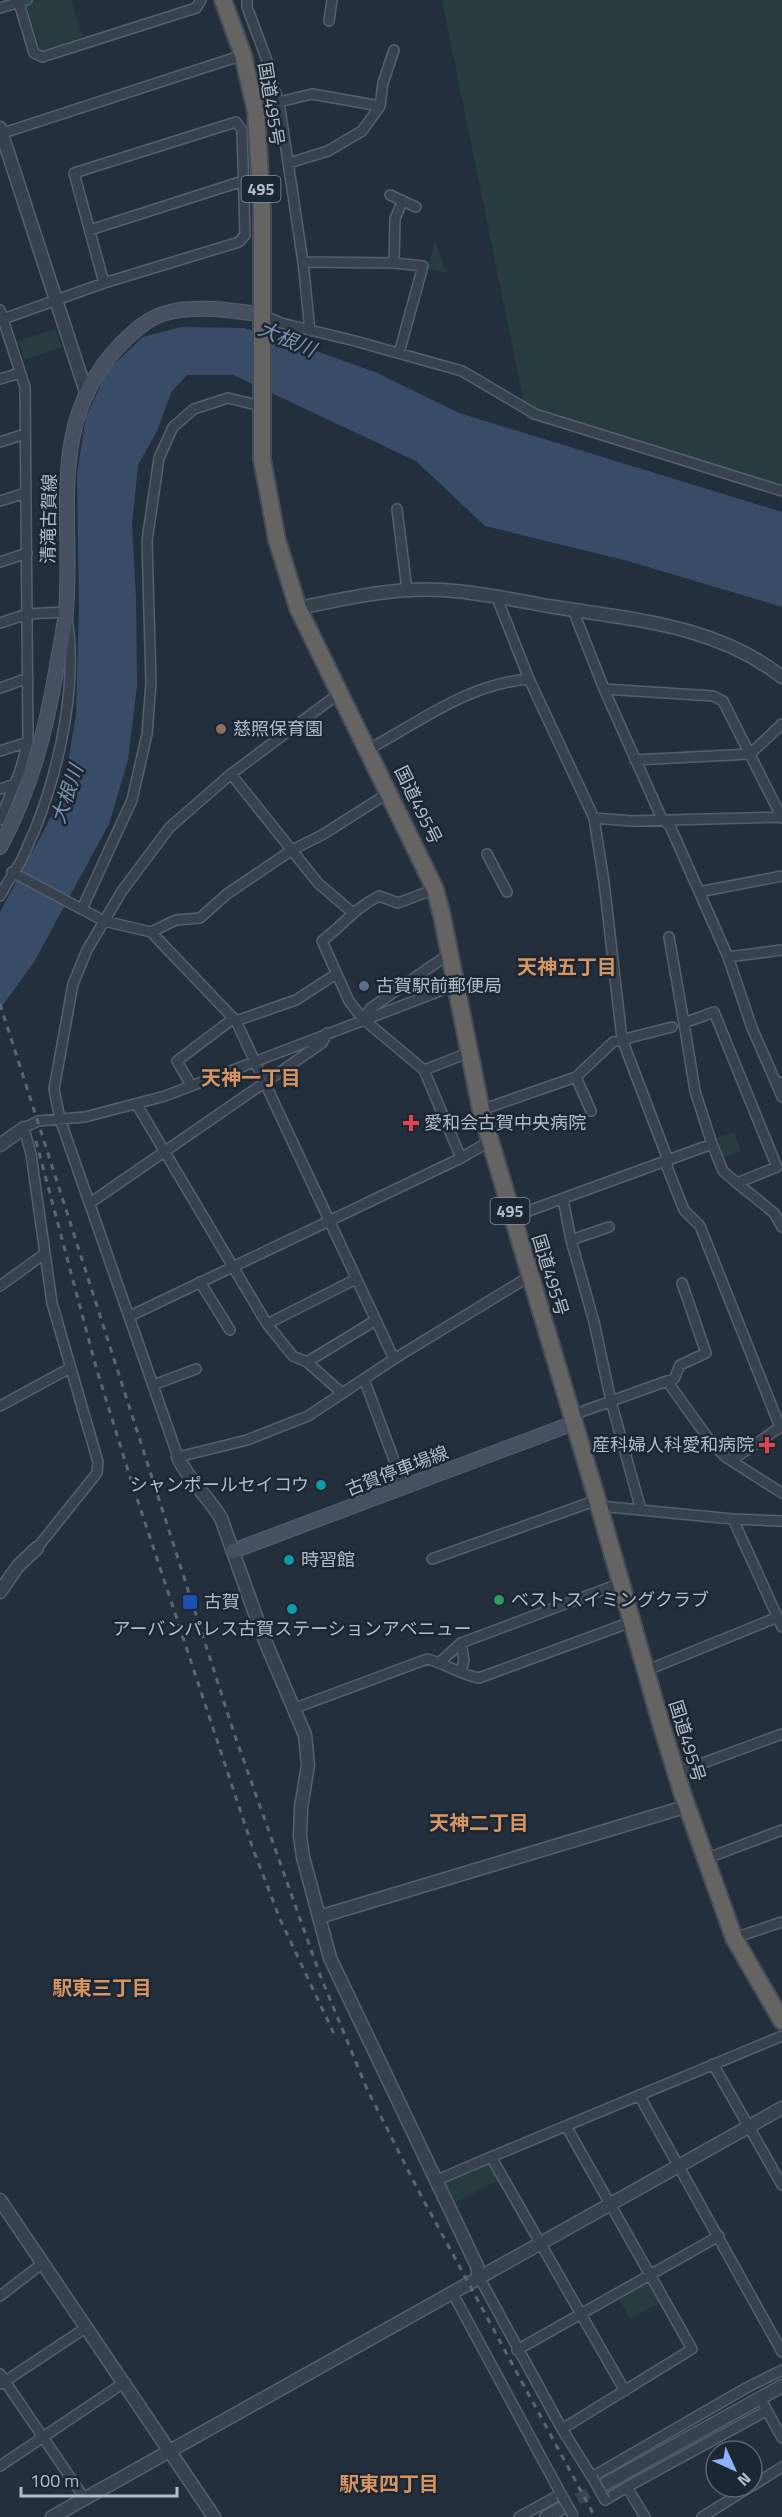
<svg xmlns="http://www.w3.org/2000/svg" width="782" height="2517" viewBox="0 0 782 2517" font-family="'Titillium Web','Noto Sans JP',sans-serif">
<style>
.green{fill:#263c3f}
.water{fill:#394c67}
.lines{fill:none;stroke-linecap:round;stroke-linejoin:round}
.tertiary-tunnel{stroke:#3a4453;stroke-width:12;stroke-dasharray:12 6;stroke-linecap:butt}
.minor-casing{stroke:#565f6c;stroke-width:12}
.tertiary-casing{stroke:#565f6c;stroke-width:15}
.secondary-casing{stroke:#565f6c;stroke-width:16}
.trunk-casing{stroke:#434c59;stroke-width:20}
.minor{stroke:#38414e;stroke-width:9}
.tertiary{stroke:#38414e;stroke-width:12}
.secondary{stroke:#465061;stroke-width:14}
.trunk{stroke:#656462;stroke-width:16}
.rail{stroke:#5a6575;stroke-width:3;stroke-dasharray:6 6;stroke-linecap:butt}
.minor-bridge-casing{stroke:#565f6c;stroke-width:12;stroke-linecap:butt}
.minor-bridge{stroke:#38414e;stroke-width:9}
.education-dot{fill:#8d6e63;stroke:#1d2633;stroke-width:2}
.service-dot{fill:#5c6f8a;stroke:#1d2633;stroke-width:2}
.health-dot{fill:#e0444e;stroke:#1d2633;stroke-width:2}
.culture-dot{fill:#0f9aa8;stroke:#1d2633;stroke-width:2}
.leisure-dot{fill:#2e9e5b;stroke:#1d2633;stroke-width:2}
.transit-dot{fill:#1a4fb4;stroke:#1d2633;stroke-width:2}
.labels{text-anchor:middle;stroke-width:5;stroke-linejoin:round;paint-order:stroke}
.shield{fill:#1d2633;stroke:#878f9c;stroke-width:1.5}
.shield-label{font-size:16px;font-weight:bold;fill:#b4bcc9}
.street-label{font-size:18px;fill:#b4bcc9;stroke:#1d2633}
.poi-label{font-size:18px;fill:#b4bcc9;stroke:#1d2633;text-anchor:start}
.water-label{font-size:20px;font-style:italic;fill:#7c92b1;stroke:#1d2633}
.neighbourhood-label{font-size:20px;font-weight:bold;fill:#d59563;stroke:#1d2633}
</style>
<rect width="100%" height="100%" fill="#242f3e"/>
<path class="green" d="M37,0H71L83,37L41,51L26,4Z
M442,0H782V491L527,419Z
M435,241L447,273L428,268Z
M55,329L62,347L24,360L18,341Z
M734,1132L741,1151L723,1158L716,1138Z
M490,2162L501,2179L451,2205L442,2185L444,2181Z
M649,2280L661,2302L630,2319L618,2298Z"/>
<path class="water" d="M181,327L244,328L274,336L375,372L459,413L782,512V607L628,561L485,526L416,461L233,375H187L172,391L156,433L138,465L132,525L136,598L137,686L128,760L109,824L34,962L0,1009V912L57,806L66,774L76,714L79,604L77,474L86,417L107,371L143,337Z"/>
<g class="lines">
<path class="tertiary-tunnel" d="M562,2508L605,2484"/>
<g class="minor-casing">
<path id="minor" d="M247,0V7L269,66L273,86L279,102
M19,3L34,53L42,57L196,8L201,0
M0,8L27,0
M329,21L332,0
M380,106L383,83L394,50
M236,122L242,130L245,235L239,242L104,283L74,173Z
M0,134L243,55
M289,163L328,151L362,131L380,106L312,94L279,102L303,262L310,331
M390,195L416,207
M90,230L243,181
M303,262L394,263L423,266L399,353
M394,263L395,219L402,202
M0,310L25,387L28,742L20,771L0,820
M261,314L281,323L355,341L462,371L535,414L782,491
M0,320L104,283
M0,379L20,373
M0,442L25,434
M0,501L26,493
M397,509L407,590
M0,562L27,553
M497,598L529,679L594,818L604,882L622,1039L668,1160L667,1167L684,1210L700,1226L780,1427
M573,610L604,689
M0,623L27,614L66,612C79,680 60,768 34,832C29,841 26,852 21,861C14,873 6,884 0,896
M0,688L28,678
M341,692L231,774L170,827L122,891L87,950L73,984L54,1089L60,1119L178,1457L247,1440L308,1416L394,1359L530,1276
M369,749C421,721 468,684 529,679
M0,751L28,742
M635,760L750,754L782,724
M231,774L318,883L353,913
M0,789L15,784
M594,818L632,821L782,817
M782,818L723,701L713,696L604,689L662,819L670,826L728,957L782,950
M487,854L507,892
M12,872L104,921L151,932L236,1021L394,1359
M435,889L398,903L379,896C355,908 344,924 322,941L349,1001L363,1019L424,1070L461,1158
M699,892L782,876
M82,909L132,800L147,734L151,683L147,541L159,458L173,427L194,409L228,398L261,406
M151,932L176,920L200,918L227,894L292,850L322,835L390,792
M669,937L684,1023
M728,957L752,1028L777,1085
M714,1012L777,1167L737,1183L723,1171L712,1144L695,1091L684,1023Z
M363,1019L371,1008L449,954
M236,1021L296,1000L336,974
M424,1070L468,1053
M576,1077L591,1111
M782,1082L777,1085L782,1097
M191,1085L177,1061L234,1018
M137,1105L267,1324L293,1356L307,1362L342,1393
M481,1110L576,1077L613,1042L672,1027
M737,1183L774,1213L782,1227
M563,1199L571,1240L594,1322L611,1401L641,1510
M90,1203L322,1043L327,1033
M512,1217L712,1144
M571,1240L609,1227
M200,1282L230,1330
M0,1286L44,1254
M130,1316L461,1158L490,1141
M267,1324L356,1279
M307,1362L376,1320
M364,1379L404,1487
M667,1381L674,1379L680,1365L706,1353L682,1283
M153,1385L196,1369
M0,1406L70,1368
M575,1422L578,1413L667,1381L713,1445L727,1458L782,1493
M732,1460L782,1426
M599,1506L733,1519L782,1521
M733,1519L782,1627
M37,1548L97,1473L98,1462L52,1303L31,1154L24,1128L38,1121L85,1117L165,1096L456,985
M432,1559L597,1500
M440,1662L461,1643L621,1583
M645,1671L778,1617
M461,1672L464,1660L461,1643
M295,1708L427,1659C445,1663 460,1675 479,1678L631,1622
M676,1773L782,1734
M705,1859L782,1830
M734,1938L782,1922
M713,2064L782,2185
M639,2095L782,2352
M566,2126L692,2349L562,2429L592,2477L746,2388L782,2370
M435,2181L491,2157
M479,2277L562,2429
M452,2292L561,2494L519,2517
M0,2296L43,2263
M517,2350L719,2236
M0,2374L85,2499
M1,2384L87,2327
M625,2391L491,2157L782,2036
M764,2405L782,2438
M0,2466L125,2382
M752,2486L782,2467
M627,2487L766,2411
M605,2500L627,2487L645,2517
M702,2517L750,2487"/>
</g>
<g class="tertiary-casing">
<path id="tertiary" d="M0,128L87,395
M298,608C345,599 394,587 442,590C480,592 518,601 555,607C635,620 716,625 782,677
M0,1145L24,1128
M178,1457C188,1480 208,1496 221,1518L263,1636L305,1735L308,1765L301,1808L300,1836L303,1857L330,1958L477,2266L479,2277
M0,1592L18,1566L37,1548
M319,1917L688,1806
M0,2200L214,2517
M605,2484L782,2386
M52,2517L782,2108
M546,2517L562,2508"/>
</g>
<g class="secondary-casing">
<path id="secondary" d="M0,847C31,789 46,731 57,666C60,648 64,630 66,612C74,517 45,422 121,344C135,330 150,316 170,312C199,305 231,311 261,314
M233,1551L574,1423"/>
</g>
<g class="trunk-casing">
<path id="trunk" d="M223,0L243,55L256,112L262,209V459L277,540L298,608L435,889L442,916L481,1110L599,1506L661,1724L683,1795L734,1938L782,2021"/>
</g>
<use href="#minor" class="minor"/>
<use href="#tertiary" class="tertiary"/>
<use href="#secondary" class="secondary"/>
<use href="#trunk" class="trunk"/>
<path class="rail" d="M0,1004L234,1733L320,1975L367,2089L416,2186L595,2517
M36,1141L96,1367L130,1477L253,1849L280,1919L335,2036"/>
<g class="minor-bridge-casing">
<path id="minor-bridge" d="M592,2477L605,2500
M561,2494L574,2517"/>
</g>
<use href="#minor-bridge" class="minor-bridge"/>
</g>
<circle class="education-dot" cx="221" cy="729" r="6"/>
<circle class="service-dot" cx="364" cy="986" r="6"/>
<g class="health-dot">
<path d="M408 1114h6v6h6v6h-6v6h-6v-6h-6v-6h6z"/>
<path d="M764 1436h6v6h6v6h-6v6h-6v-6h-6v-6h6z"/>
</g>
<g class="culture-dot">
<circle cx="321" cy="1485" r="6"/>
<circle cx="289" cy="1560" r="6"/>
<circle cx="292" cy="1609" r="6"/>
</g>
<circle class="leisure-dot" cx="499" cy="1600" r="6"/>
<rect class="transit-dot" x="182" y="1594" width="16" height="16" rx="3"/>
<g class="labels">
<g class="shield">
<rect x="241.5" y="176" width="39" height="26" rx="4.5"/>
<rect x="490.5" y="1198" width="39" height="26" rx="4.5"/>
</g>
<g class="shield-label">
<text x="261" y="195">495</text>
<text x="510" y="1217">495</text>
</g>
<g class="street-label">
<text transform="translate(271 104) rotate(81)" y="6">国道495号</text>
<text transform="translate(49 519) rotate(-89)" y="6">清滝古賀線</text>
<text transform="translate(418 805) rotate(64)" y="6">国道495号</text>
<text transform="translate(550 1275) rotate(73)" y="6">国道495号</text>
<text transform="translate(397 1471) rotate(-21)" y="6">古賀停車場線</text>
<text transform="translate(687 1741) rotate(73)" y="6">国道495号</text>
</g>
<g class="poi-label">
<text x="233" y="735">慈照保育園</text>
<text x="376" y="992">古賀駅前郵便局</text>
<text x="424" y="1129">愛和会古賀中央病院</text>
<text x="754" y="1451" text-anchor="end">産科婦人科愛和病院</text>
<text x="309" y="1491" text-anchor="end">シャンポールセイコウ</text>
<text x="301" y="1566">時習館</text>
<text x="511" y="1606">ベストスイミングクラブ</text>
<text x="204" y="1608">古賀</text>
<text x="292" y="1635" text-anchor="middle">アーバンパレス古賀ステーションアベニュー</text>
</g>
<g class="water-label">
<text transform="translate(287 339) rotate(23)" y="7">大根川</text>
<text transform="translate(67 794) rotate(-71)" y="7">大根川</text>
</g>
<g class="neighbourhood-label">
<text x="567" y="974">天神五丁目</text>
<text x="251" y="1085">天神一丁目</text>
<text x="479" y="1830">天神二丁目</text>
<text x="102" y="1995">駅東三丁目</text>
<text x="389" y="2491">駅東四丁目</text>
</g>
</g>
<g transform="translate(734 2469) rotate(135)"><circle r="28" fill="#1d2633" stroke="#59626f" stroke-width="1.5"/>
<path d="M0-4.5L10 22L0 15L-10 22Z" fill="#8ab4f8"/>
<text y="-9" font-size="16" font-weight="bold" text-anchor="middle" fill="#b4bcc9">N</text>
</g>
<path d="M21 2487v9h156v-9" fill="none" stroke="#b4bcc9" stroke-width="3"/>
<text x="30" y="2487" font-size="18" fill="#b4bcc9" stroke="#1d2633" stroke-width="4.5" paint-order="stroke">100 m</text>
</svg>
